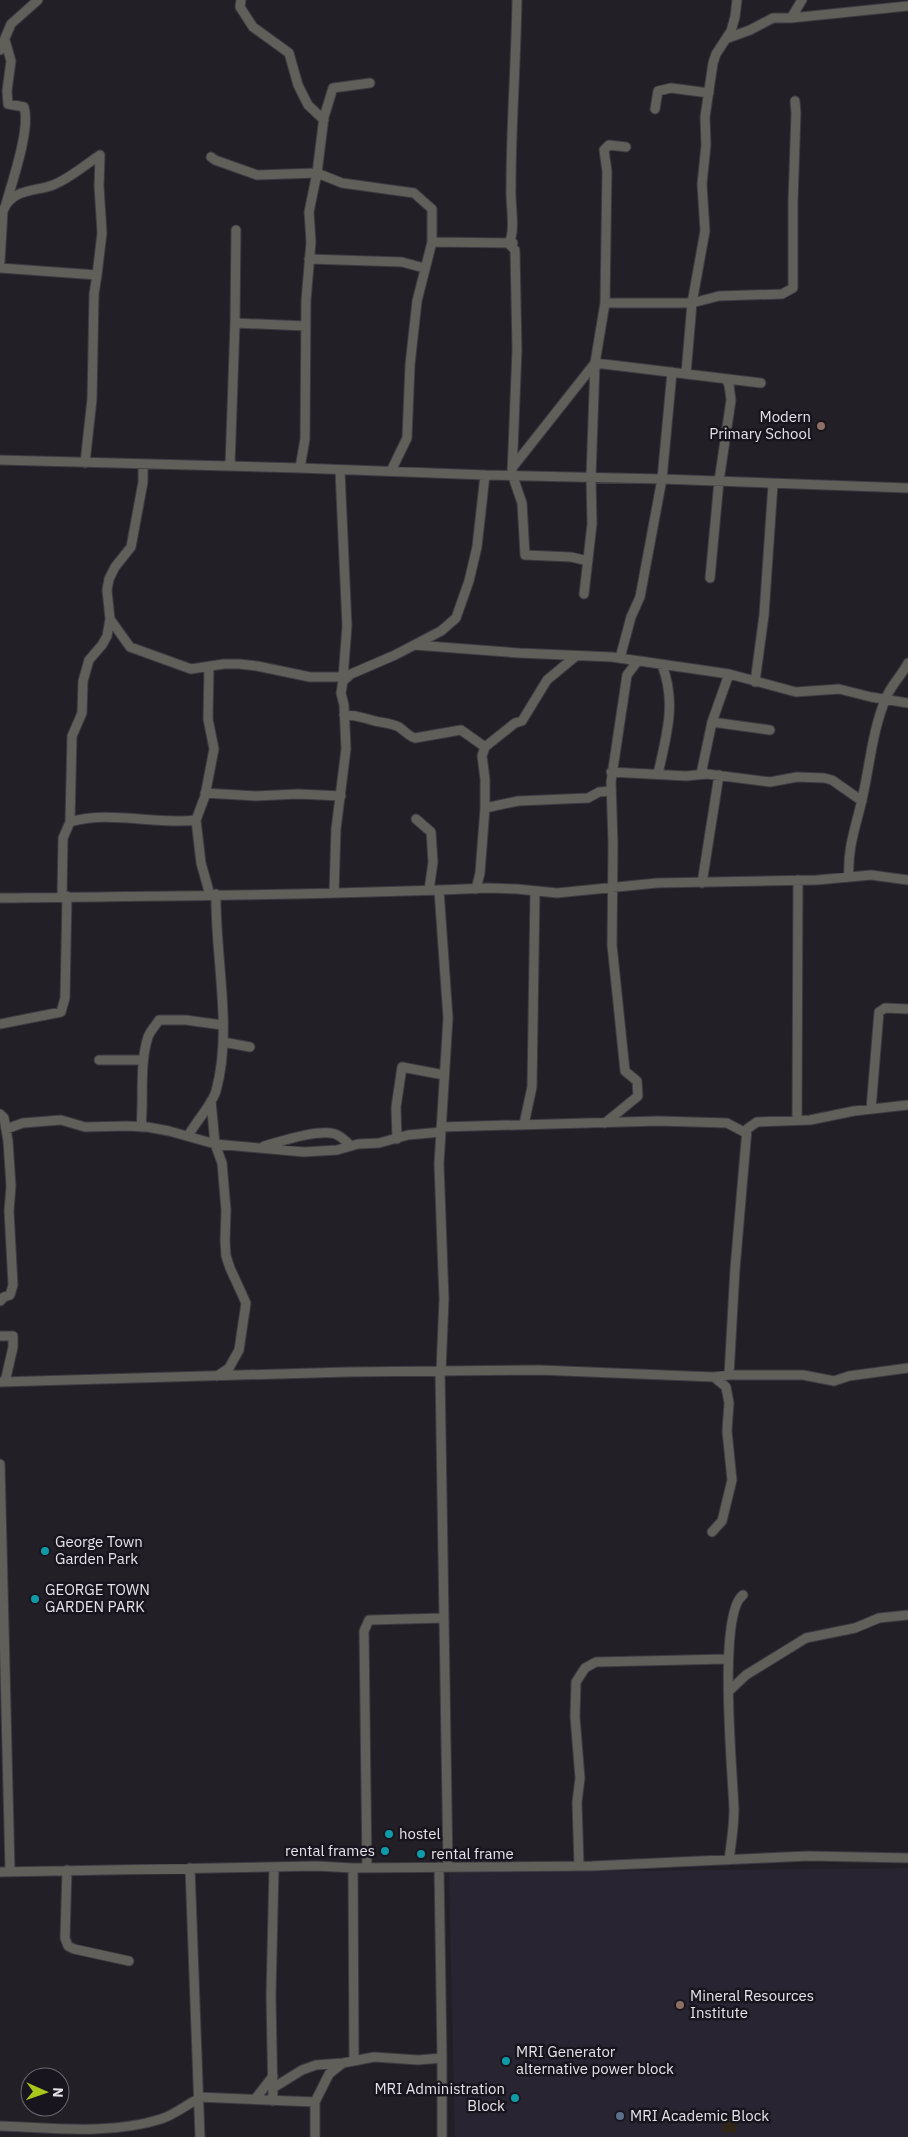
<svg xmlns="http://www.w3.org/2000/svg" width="908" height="2137" viewBox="0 0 908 2137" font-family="'IBM Plex Sans',sans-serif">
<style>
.built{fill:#292432}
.medical{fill:#302617}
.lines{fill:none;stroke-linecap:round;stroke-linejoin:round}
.street-casing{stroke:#3d3a42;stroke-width:11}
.street{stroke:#605f5a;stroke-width:9}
.education-dot{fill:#8d6e63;stroke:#19151e;stroke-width:2}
.culture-dot{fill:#0f9aa8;stroke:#19151e;stroke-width:2}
.service-dot{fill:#5c6f8a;stroke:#19151e;stroke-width:2}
.labels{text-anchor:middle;stroke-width:5;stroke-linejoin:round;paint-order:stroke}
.poi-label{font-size:15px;fill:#e5e3e9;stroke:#19151e;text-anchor:start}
</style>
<rect width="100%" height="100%" fill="#221f27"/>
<path class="built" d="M908,1868V2137H455L449,1873Z"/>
<path class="medical" d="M724,2115L738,2116L736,2133L722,2132Z"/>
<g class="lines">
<g class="street-casing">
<path id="street" d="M241,0L240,7L253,27L289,53L298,85L308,105L324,120
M517,0C516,63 511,125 511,187C510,206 516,227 509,244L515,250L517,350L512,474L522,503L525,555L571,557L588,561
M791,18L908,6
M728,38L750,30L773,18H791L802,0
M5,40L11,61L7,91L8,104L24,107C31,128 12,182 6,204
M0,50L11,24L38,0
M655,109L658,91L671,88L709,93
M211,157L215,160L257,175L317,173L342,183L414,193L432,209V242L513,243
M309,259L402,262L424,268
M0,262L3,211C12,188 35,192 53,185C69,179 85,165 100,155L99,186L102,233L97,275
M0,268L97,275L94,294L92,399L85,463
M605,303H692L719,296L782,294L793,288V201L796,113L795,101
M235,323L306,326
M686,374L692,303L705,231L702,184L706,145L705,117L713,63L716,54L731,31L735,17L737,0
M0,460L300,468L485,475L662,479L908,488
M230,466L235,323L236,230
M300,468L305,439L306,301L311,242L309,212L317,173L324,117L333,88L370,83
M512,468L595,363L605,303L607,171L604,150L609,145L626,147
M340,471L347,626L343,678
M391,471L407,438L410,365L417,301L432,242
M710,578L719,481L731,400L729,385L726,379
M584,594L592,524L591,477L595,363L761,383
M110,619L130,647L191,669L224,664H239L257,666L310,677H348
M414,645L519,653L612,657L729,674L796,692L839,689L871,697L908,703
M620,658L631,617L640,597L662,479L672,372
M755,682L764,615L773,484
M344,715C359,715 362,718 375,721C383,723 391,723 399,727C405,731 408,736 415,738L461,730L485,747
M712,722L770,730
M611,772L686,776L707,774L770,782L797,777L824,778L832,780L862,801
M658,774C666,736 677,704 662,665
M701,774L712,722L729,674
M205,793L256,796L298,794L341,796
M485,808L518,801L588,798L599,792L611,791
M416,819L431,832L433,862L429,890
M196,820L201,863L210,895
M70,822L72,736L82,713L83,681L89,660L102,645L107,636L110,619L107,590L109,579L115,567L131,547L143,482V464
M849,877C847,846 857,824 863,795C870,763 873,728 886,698C891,685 902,675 908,663
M702,883L719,775
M476,889L480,873L485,808V779L482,756L485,747L515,723L522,721L547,680L576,656
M439,890L448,1018L439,1164L444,1299L441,1371
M334,893L336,829L346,749L344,705L341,693L343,681L351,674L395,655L441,631L456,618L469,581L477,547L485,475
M62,896L63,838L70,822C108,810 157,825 196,820L205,796L214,749L208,719L209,667
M0,898C163,896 326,895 488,888L517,889L557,893L657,883L817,880L871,875L908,880
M0,1024L61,1012L65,998L67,896
M223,1042L250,1047
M99,1060H143
M211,1101L215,1144L304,1152L337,1150L358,1144L379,1143L408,1135L441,1132
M871,1109L879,1012L885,1008L908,1009
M0,1114L4,1118L8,1141L11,1186L9,1211L13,1285L10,1295L4,1297L0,1301
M797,1120L798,880
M605,1123L638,1096L637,1081L625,1071L612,945L613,843L611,782L627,675L637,662
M524,1124L532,1087L535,891
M141,1127C144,1098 139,1065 148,1037C150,1031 156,1025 159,1020H186L222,1025
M441,1127L659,1121L727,1123L746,1133
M6,1129L23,1123L61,1120L85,1127L127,1126L147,1127L169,1131L215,1144L222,1163L226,1210L225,1241L226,1256L230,1268L246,1303L239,1350L229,1368L217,1376
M188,1136C195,1123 213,1103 216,1091C233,1029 215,958 216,894
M397,1139L396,1107L402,1067L444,1075
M264,1146C282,1141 318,1129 335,1134C341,1136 347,1142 351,1146
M0,1336H13V1347L5,1382
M440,1371L448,1867
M729,1375H803L834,1381L849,1376L908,1368
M0,1382L347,1372L539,1370L714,1377L729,1375L735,1269L747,1129L757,1122L810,1120L854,1111L908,1105
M0,1464L10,1871
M712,1532L722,1521L732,1480L727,1431L729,1403L726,1387L714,1377
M729,1691L746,1675L806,1638L855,1628L879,1618L908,1615
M729,1860C731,1844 734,1827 734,1810C733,1775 717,1614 743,1595
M579,1866L577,1802L580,1778L575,1717L576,1682L585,1668L596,1662L728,1659
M439,1867L442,2058V2137
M190,1868L200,2137
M353,1868L354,2061
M367,1868L364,1631L369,1620L444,1618
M67,1870L65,1938L68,1946L74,1949L129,1961
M0,1872L316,1866L353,1868L592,1866L808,1856L908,1858
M273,2088L302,2070L316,2065L343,2063
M198,2097L315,2102
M256,2098L273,2076
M273,2101L271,1996L274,1867
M0,2126C52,2128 111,2135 161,2119C174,2115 186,2105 198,2099
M315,2137V2102L329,2074L343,2063L374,2057L418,2060L442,2058"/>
</g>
<use href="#street" class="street"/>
</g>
<g class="education-dot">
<circle cx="821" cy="426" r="5"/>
<circle cx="680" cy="2005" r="5"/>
</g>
<g class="culture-dot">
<circle cx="45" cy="1551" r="5"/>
<circle cx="35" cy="1599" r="5"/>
<circle cx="389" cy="1834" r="5"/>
<circle cx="385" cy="1851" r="5"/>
<circle cx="421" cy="1854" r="5"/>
<circle cx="506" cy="2061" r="5"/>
<circle cx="515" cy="2098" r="5"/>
</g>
<circle class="service-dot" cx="620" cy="2116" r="5"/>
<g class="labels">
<g class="poi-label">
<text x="811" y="422" text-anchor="end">Modern<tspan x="811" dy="17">Primary School</tspan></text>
<text x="55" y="1547">George Town<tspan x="55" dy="17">Garden Park</tspan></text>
<text x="45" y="1595">GEORGE TOWN<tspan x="45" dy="17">GARDEN PARK</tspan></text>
<text x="399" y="1839">hostel</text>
<text x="375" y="1856" text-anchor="end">rental frames</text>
<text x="431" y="1859">rental frame</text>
<text x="690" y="2001">Mineral Resources<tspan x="690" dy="17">Institute</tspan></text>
<text x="516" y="2057">MRI Generator<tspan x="516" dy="17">alternative power block</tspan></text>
<text x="505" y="2094" text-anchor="end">MRI Administration<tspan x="505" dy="17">Block</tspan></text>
<text x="630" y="2121">MRI Academic Block</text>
</g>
</g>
<g transform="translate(45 2092) rotate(92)"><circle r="24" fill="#19151e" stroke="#6b676f"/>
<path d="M0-4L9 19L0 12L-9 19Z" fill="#a9c71a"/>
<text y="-8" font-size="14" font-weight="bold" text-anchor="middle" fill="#e5e3e9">N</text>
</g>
</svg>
